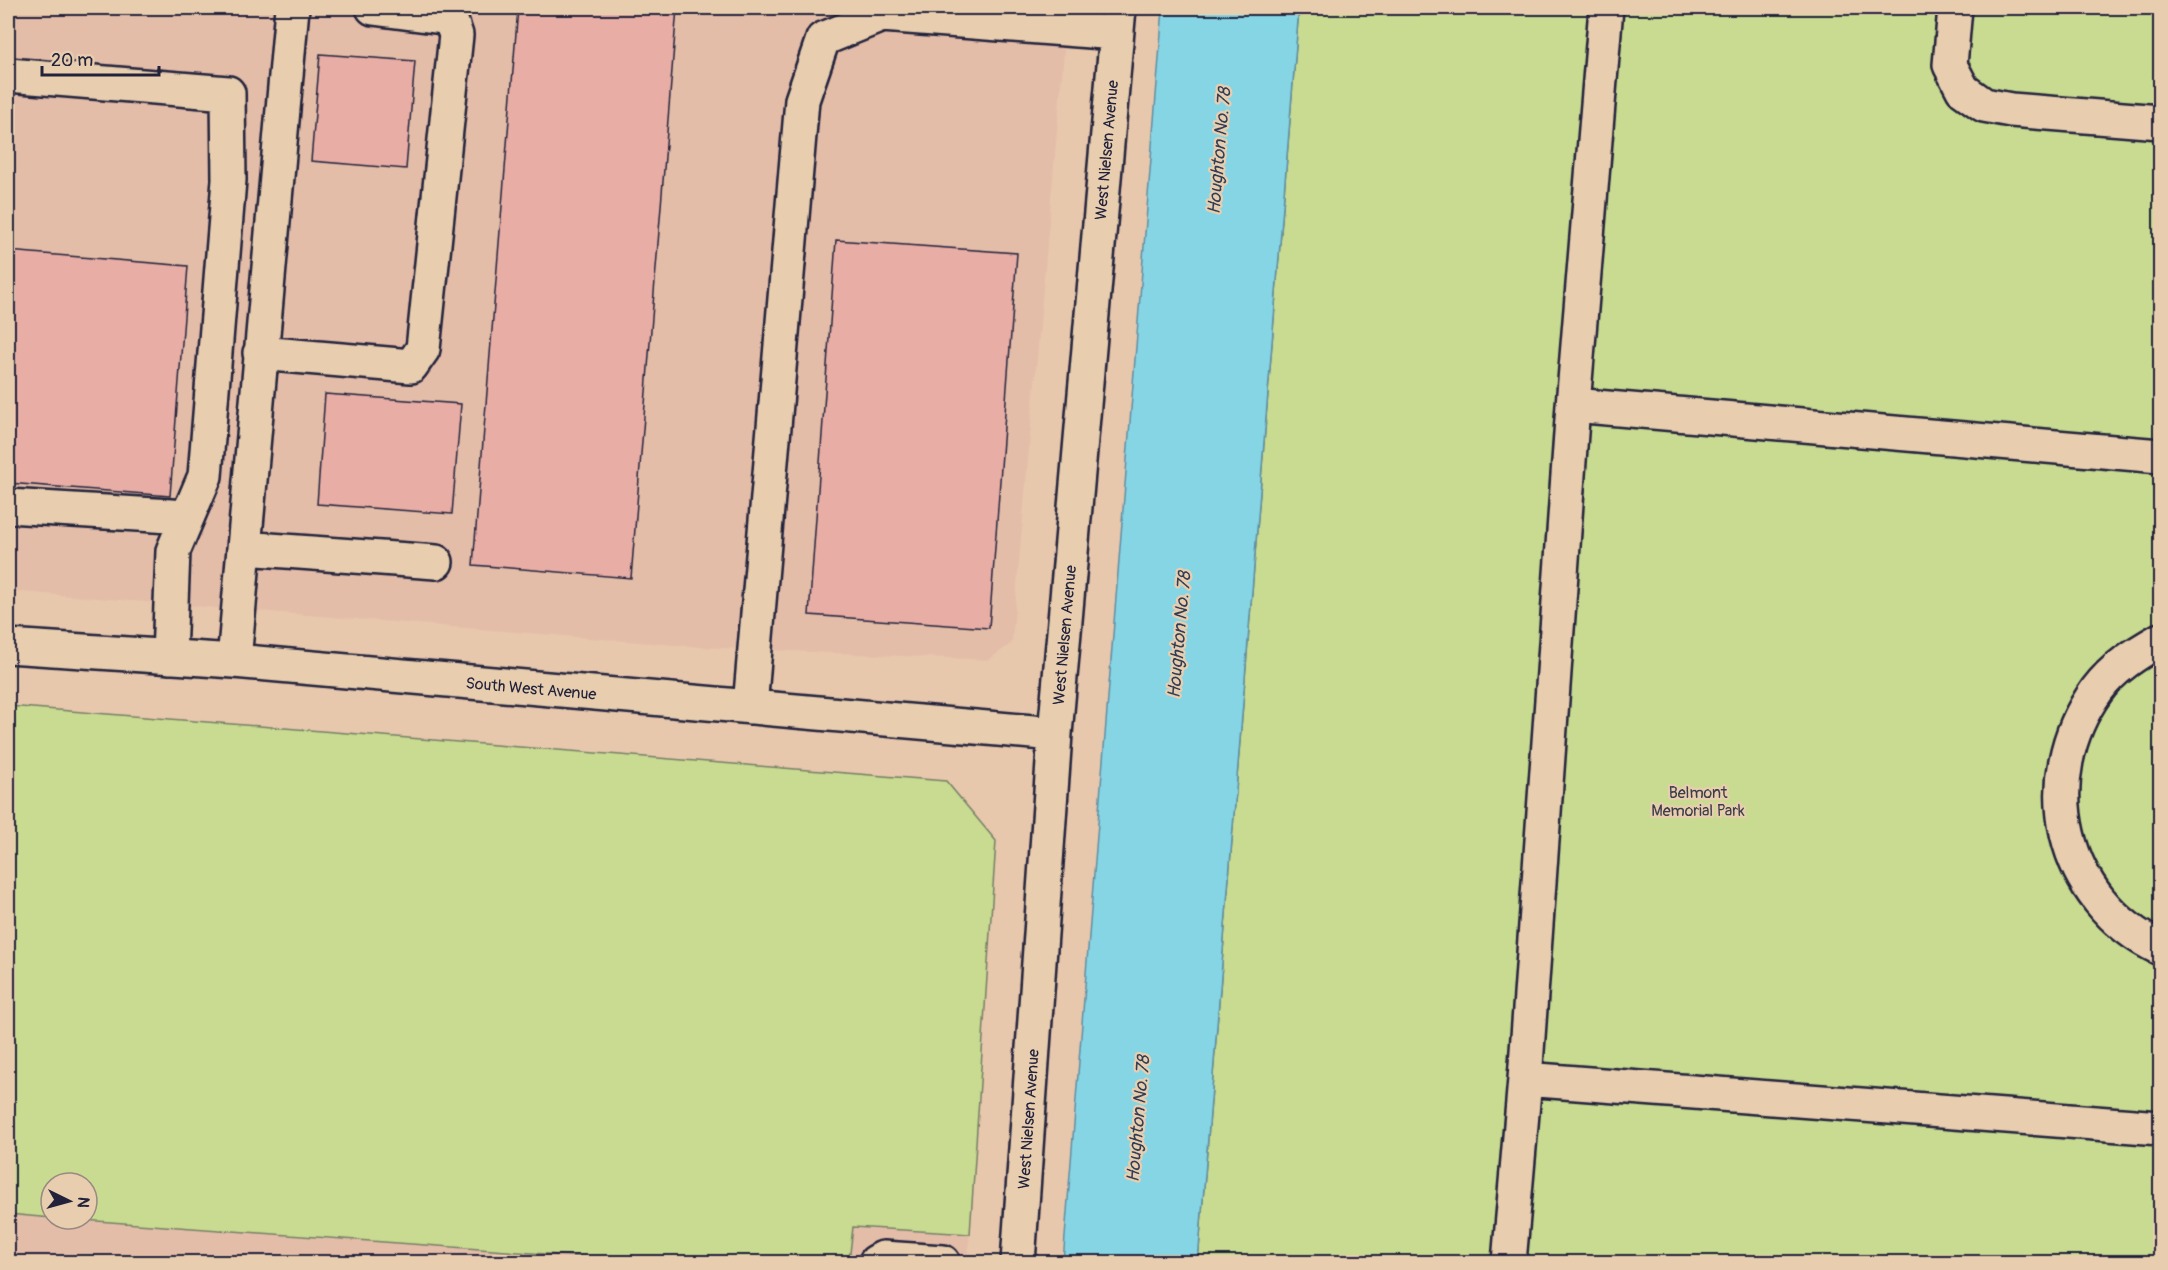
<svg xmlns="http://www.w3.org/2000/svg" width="2168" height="1270" viewBox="0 0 2168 1270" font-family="Pangolin,sans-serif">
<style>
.built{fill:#e4bda9}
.green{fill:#c8db90;stroke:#757e66;stroke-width:1.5}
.water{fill:#86d5e5;stroke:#5e8da1;stroke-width:1.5}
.building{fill:#e8aea6;stroke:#22223b;stroke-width:1.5}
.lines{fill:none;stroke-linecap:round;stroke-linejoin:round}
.minor-casing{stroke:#22223b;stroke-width:38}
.minor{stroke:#e8ceaf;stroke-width:33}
.labels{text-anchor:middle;stroke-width:4.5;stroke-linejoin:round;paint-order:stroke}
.street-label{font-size:16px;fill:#22223b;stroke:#e8ceaf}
.park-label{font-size:16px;fill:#3b3e48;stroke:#e8ceaf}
.water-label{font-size:18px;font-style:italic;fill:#313d54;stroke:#e8ceaf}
</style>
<rect width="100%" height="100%" fill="#e8c8ad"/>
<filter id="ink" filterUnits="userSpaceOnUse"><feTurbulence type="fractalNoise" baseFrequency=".0167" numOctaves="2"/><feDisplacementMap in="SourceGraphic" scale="12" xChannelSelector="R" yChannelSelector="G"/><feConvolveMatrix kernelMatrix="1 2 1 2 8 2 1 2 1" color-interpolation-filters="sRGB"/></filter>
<g filter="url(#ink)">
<path class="built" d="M8,8H1068L1012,643L989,660L699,647L8,591Z
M8,1214L51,1219L656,1262H8Z
M853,1227L970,1234L967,1262H849Z"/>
<path class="green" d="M1299,8H2160V1262H1198Z
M8,706L946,781L996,841L970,1234L853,1227L849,1262H656L69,1219H87V1183H51V1218L8,1214Z"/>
<path class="water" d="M1163,8H1299L1198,1262H1063Z"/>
<path class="building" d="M518,8H677L631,578L473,565Z
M320,54L415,61L406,169L311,161Z
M836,240L1017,253L989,628L809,615Z
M8,251L188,266L170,496L8,483Z
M325,394L461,404L452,514L317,504Z"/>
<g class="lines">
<g class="minor-casing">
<path id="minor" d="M1955,8L1950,65L1963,90L1984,105L2011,110L2160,122
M8,75L228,93L229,180L205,476L173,551L169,657
M260,353L411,366L423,349L456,35L450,18L373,8
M1573,405L2160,456
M8,506L187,517
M244,548L436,562
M2160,640C2137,653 2113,668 2097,690C2033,779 2061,901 2160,948
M8,646L234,661L1055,734
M234,661L292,8
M750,707L802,100L823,39L882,15L1116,33
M1525,1079L2160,1128
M876,1262L883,1258L943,1262
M1018,1262L1055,734L1119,8
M1509,1262L1525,1079L1573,405L1606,8"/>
</g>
<use href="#minor" class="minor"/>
</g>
</g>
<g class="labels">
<g class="street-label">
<text transform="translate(1106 150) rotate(-85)" y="6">West Nielsen Avenue</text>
<text transform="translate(1064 635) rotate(-85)" y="6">West Nielsen Avenue</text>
<text transform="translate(531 688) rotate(5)" y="6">South West Avenue</text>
<text transform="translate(1028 1119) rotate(-86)" y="6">West Nielsen Avenue</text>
</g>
<g class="park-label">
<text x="1698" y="798">Belmont<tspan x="1698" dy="18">Memorial Park</tspan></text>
</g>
<g class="water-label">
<text transform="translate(1219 151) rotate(-85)" y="6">Houghton No. 78</text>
<text transform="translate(1179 635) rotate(-85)" y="6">Houghton No. 78</text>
<text transform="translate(1138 1119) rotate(-85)" y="6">Houghton No. 78</text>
</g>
</g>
<rect width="2168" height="1270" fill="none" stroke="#e8ceaf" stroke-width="30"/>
<rect x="15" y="15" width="2138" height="1240" fill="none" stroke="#22223b" stroke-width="2" filter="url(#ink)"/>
<g transform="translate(69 1201) rotate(95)"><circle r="28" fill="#e8ceaf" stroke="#998981" stroke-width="1.5"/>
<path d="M0-4.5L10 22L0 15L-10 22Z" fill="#22223b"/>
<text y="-9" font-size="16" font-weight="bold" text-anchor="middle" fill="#22223b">N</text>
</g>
<path d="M42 66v9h117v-9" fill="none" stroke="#22223b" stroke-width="3"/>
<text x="51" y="66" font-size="18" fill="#22223b" stroke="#e8ceaf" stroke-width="4.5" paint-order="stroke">20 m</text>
</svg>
